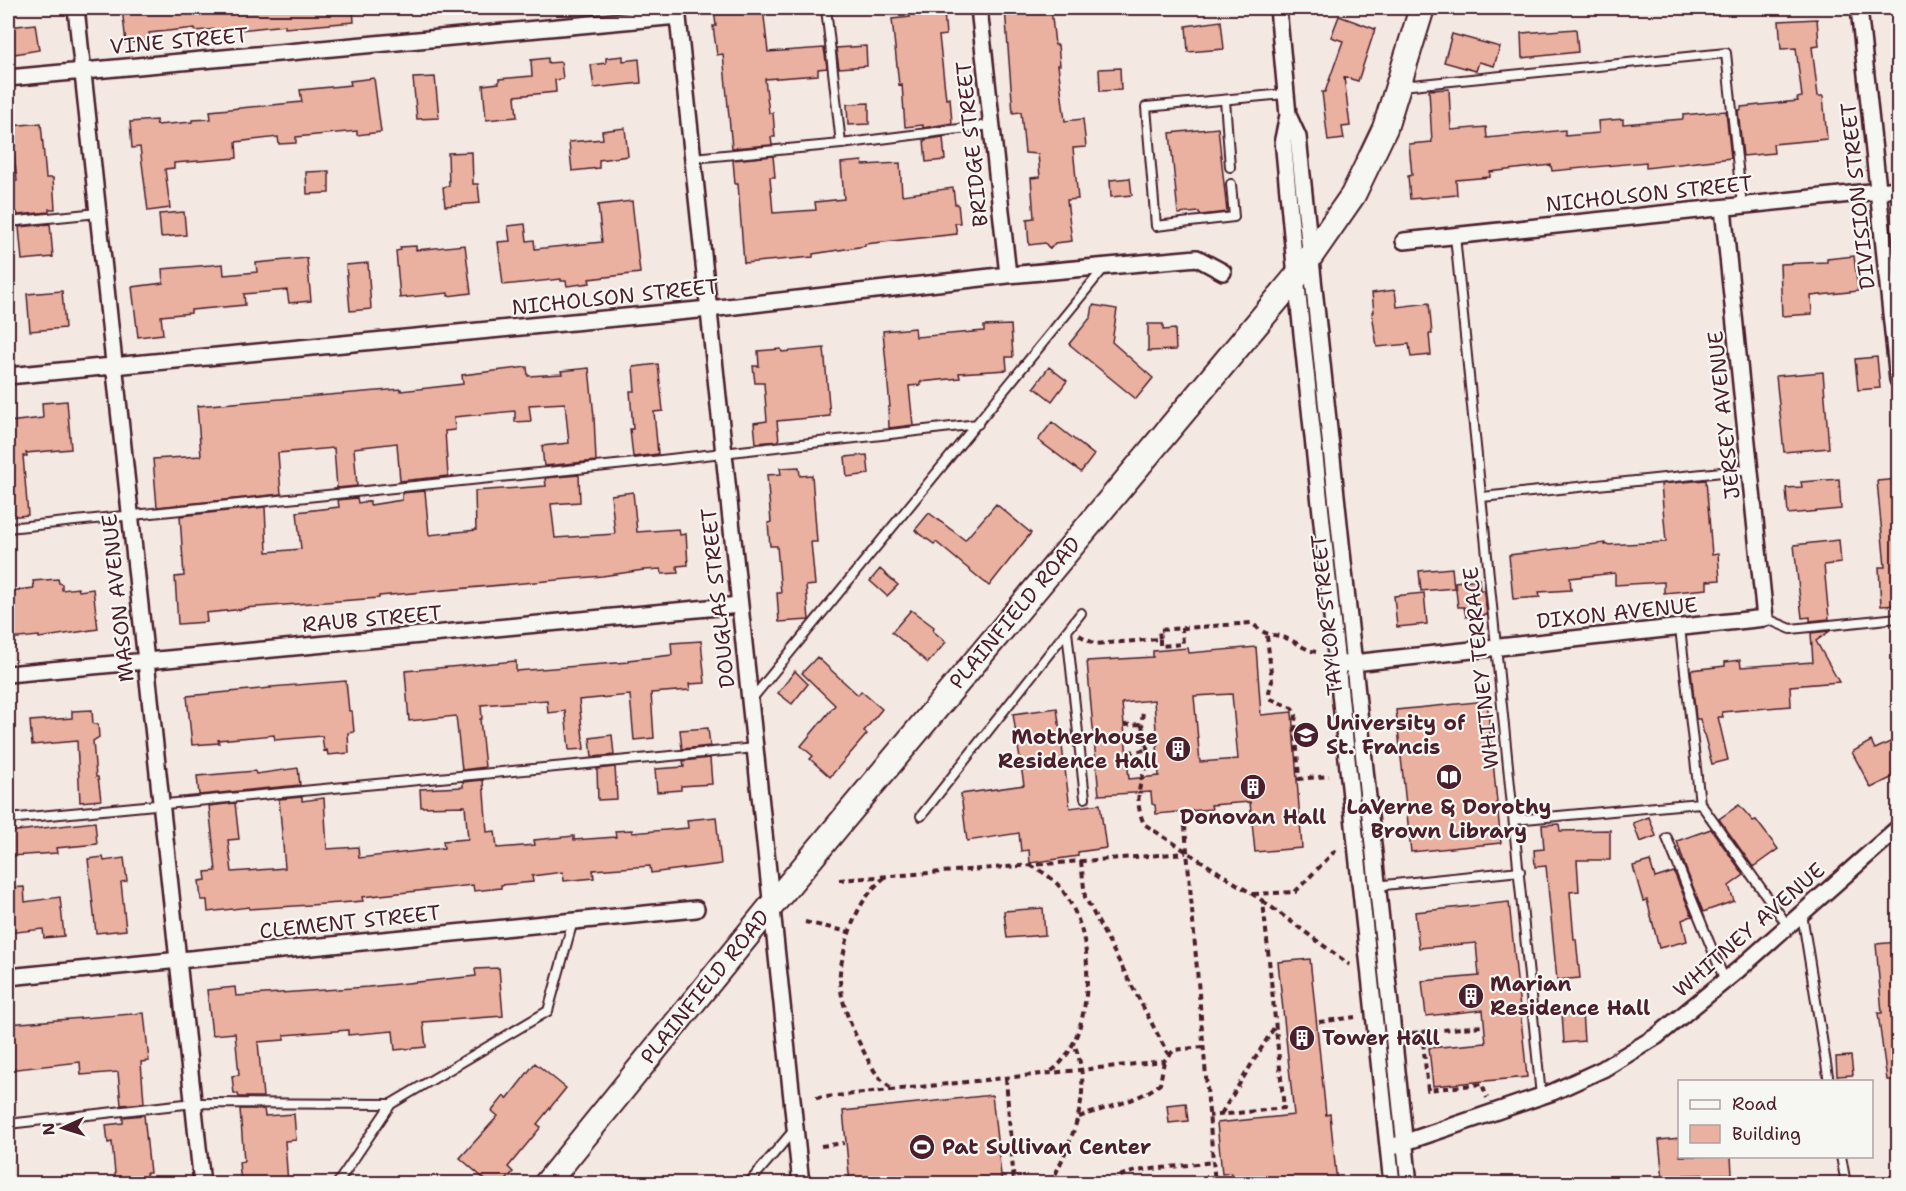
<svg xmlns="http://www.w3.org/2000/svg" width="1906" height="1191" viewBox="0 0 1906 1191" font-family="'Shantell Sans',sans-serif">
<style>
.building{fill:#eab1a1;stroke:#4a1f2b;stroke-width:1.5;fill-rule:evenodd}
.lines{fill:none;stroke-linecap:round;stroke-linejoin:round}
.lane-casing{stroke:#4a1f2b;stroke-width:12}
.street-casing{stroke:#4a1f2b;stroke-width:20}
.primary-casing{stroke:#4a1f2b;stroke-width:28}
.path{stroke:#4a1f2b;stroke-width:4;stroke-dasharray:6 4.5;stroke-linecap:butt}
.lane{stroke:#f6f6f2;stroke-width:8}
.street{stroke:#f6f6f2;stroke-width:15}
.primary{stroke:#f6f6f2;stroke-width:24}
.labels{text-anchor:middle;stroke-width:4.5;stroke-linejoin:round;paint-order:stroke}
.street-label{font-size:21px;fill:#4a1f2b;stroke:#f6f6f2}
.poi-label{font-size:21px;font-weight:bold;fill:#4a1f2b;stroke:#f6f6f2;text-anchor:start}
</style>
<rect width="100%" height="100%" fill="#f4e8e2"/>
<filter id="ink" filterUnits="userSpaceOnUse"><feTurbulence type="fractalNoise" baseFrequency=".0167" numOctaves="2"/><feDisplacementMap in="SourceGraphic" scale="12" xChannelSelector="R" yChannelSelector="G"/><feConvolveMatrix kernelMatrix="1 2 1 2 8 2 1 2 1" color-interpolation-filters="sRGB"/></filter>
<g filter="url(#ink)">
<path class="building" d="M122,8H353L354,22L285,28V25L240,30V27L195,31V28L149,33V41L126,43Z
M714,8H763L768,52L824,48L827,68L818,69V75L765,79L769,113H773L775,137H771L772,145L732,148L723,54L717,55L713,26H716Z
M909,8H925L926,14L944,12L946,35L939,36L946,99L950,98L952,123L923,128V125L905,127L902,84L899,85L892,19L910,17Z
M1005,8H1051L1055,45H1058L1060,65H1058L1065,121L1083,119L1086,147L1073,148L1078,199L1067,200L1072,241L1055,243L1050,249L1045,243L1029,245L1027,219L1034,218L1031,178L1040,177L1038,154L1025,153L1021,112L1013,113Z
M1339,16L1375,29L1358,81L1344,77L1350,126L1342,127L1344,139L1328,141L1322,92H1325L1343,41L1331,37Z
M1817,19L1819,46L1812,47L1818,96H1823L1827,139L1773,144L1774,153L1743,156L1738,110H1741V107L1798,101L1797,98L1802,97L1796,48L1781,49L1779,21Z
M1221,21L1224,49L1188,52L1186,26Z
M35,24L39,50L8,55V27Z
M1576,29L1578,52L1522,58L1521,33Z
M1452,34L1500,47L1494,66L1479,62L1476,71L1444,62Z
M866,46L867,66L839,68L836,48Z
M623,56V61L639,59L641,83L594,88L591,65L606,63V58Z
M548,58V63L561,62L563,79L555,80L556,92L515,96L517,117L486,120L483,85L499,83V79L532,76L531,60Z
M1120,68L1121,90L1100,91L1099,69Z
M435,77L439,118L417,119L413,78Z
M374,78L381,132L357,135V131L296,137V143L279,144L278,137L236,142L237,158L174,163V168L165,169L170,208L148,211L140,147L132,148L130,122L156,120L157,125L192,122V120L211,119L210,111L302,102L300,90L351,85L350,81Z
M1449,89L1451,130L1486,127L1487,138L1565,130V136L1599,133L1598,121L1623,119V124L1683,119V115L1726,111L1731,158L1646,168V162L1552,171L1551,165L1490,172V177L1456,180L1457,195L1410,199L1408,176L1412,175L1409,144L1432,142L1429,90Z
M869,103V124L848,125L847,104Z
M41,123L46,178H53L55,209H49V212L18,215L17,212L12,213L9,182L17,181L11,126Z
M625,128L628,156L599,160V168L572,171L569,142L603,139L602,131Z
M1218,128L1227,212L1201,215L1199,212L1178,214L1170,133Z
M943,137L945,160L926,162L924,140Z
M472,152L473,184H478L480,203L445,206L443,187L449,186L448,153Z
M773,156L775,177H770L773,213L816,210L815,202L844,199L841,163L862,161L863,165L900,163L902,195L953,188L955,204H958L960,223H955L957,234L865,244V246L813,254V257L744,263L738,184H735L733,160Z
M329,171V193L307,194L306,172Z
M1130,178L1132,195L1111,197L1110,180Z
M632,201L640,273L589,279L590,283L567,286L566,281H561V279L503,285L498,242L510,241L508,226L525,224L527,241L534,240L535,249L602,242L598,205Z
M184,212L186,235L161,237L159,214Z
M50,224L53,257L22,260L19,227Z
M465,245L471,293L448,296V293L400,298L396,251L401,250L400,247L416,246V250Z
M1854,256L1858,291L1811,296L1812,314L1782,316L1780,264L1827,262V259Z
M307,258L311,301L289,303L287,290L244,294L245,305L191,310V313L161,316L163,334L138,337L132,287L163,283L162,269L223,264L224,275L257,272L256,263Z
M368,263L371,309L350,311L346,265Z
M1395,290L1397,307L1429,303L1432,334H1429L1431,355L1411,357L1409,344L1377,347L1372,312H1374L1372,293Z
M62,291L65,328L30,331L27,294Z
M1093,305L1117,309L1112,342L1153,378L1136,399L1069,344L1091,317Z
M1148,324H1163V330L1175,329L1176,350L1148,351Z
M1011,325L1013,357H1006L1007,370L959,373L960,378L920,382V385L909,386L913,425L889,428L888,407H890L883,331L915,328L916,337L984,331V326Z
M824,348L830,416L777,421L779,441L756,443L754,423L767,421L764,383H755L753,366H759L758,351L781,349L782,352Z
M1877,357L1880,388L1858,390L1855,359Z
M658,364L663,411L654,412L658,454L633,457L630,429H633L630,391H635L633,367Z
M527,367L528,376L562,374L561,371L589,368L594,417L596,461L544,466L542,446L569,443L565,403L529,405L531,421L515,422V411L454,417L455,430L445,431L448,476L400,481L397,443L354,448L357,486L337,488L334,448L278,453L281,494L157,507L153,459L201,456L197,406L401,389V391L463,384L462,375Z
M1049,367L1067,381L1052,401L1034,387Z
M1823,372L1829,448L1784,452L1776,376Z
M67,401L71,449L26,453L27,456H23L28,515L8,517V422L43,418L42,403Z
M1052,422L1094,455L1081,472L1038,440Z
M867,455L869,474L847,477L845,457Z
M799,467L800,476L812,475L817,542H811L815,585L806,586L809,620L779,622L777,593H781L777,546H770L768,523L771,522L767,475L781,474L780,468Z
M579,475L580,502L551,504L555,538L615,534L611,495L633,492L637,532L679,529L680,535L686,534L688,565L677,566L678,573L662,574L661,569L644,570L602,576L379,596V598L244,608V609L206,613L207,622L178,624L175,577L184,576L180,516L265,507L267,552L301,549L297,512L339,507L338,500L357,498L358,503L370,501V505L402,500V493L425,491L429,535L476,530L475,491L546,486L545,478Z
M1839,479L1841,509L1788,514L1786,488L1802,487L1801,482Z
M1899,479V605L1881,606L1879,567H1885L1877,481Z
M1706,480L1712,555L1718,554L1720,580L1707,581V589L1664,593V582L1615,585V573L1570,578L1571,590L1539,592L1540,597L1513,599L1509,555L1605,543V545L1666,542L1661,484Z
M996,504L1031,533L989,586L936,542L934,544L915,530L929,513L965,540Z
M1839,540L1841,563L1824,565L1829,619L1810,621V617L1802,618L1794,545Z
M1452,568L1454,588L1421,591L1419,571Z
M880,569L898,585L887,596L870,581Z
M58,579L59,583L62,584V590L78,588L79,591L93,589L98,629L39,638V636L8,639V595H10V591L34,588L33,581Z
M1479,579L1480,590H1484L1487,615L1466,617L1464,607H1458L1455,582Z
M1424,593L1427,624L1397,627L1394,596Z
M911,610L934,627L933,631L946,642L928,663L892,632Z
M1830,631L1816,641L1839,682L1790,686L1791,706L1722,712L1723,717H1718L1728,760L1712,764L1700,719H1696L1691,670L1725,666V662L1740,660L1741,667L1813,662L1811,633Z
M701,641L705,683L689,684L690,690L651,693L654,738L634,740L630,695L579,700L584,749L569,750L565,711L548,713L547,700L481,705L482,719H480L485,767L462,770L456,716L409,721L405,671L516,661V671L628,662V660L672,655L671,643Z
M1256,647L1261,715L1292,712L1302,848L1255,852L1250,802L1211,805L1212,809L1156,814L1155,805L1152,804L1151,792L1099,795L1087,661L1153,657V651L1188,648L1189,653ZM1232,694L1238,759L1200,762L1194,696ZM1154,700L1159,776L1129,779L1122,703Z
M817,657L858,695L861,691L882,709L864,731L867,734L830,777L810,759L813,756L801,746L835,705L802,673Z
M795,671L808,684L792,704L778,693Z
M346,681L349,711H352L354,732L348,733L349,753L328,755L327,750L324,751L322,736L275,740L274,735L218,740L219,743L192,745L187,696L271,688L270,687Z
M1487,701L1501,843L1411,852L1396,710Z
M1057,708L1070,808L1100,804L1106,848L1078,852V856L1030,863L1029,850L1021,851L1019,833L967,841L961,794L1024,785L1013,714Z
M92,710L93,724H98L99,737L93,741L96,777H98L101,800L80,802L77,741L32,745L30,721L72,718V711Z
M708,728L710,746L682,749L680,730Z
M612,735L614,755L592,757L590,738Z
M1899,738V774L1871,788L1852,752L1871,741L1875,749Z
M710,758L712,784L681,786V790L657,792L655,769L684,767L683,761Z
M615,767L617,799L598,800L597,769Z
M298,768L300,785L199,795L197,776L255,771L256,774Z
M483,780L487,832L495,831L497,848L535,845L534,840L574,836V840L616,837L615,831L632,830V833L688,828L687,820L716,817L721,864L651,873L650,866L593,870L594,878L564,881L563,872L532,876L533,882L501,885V888L474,891L473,885L362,897L363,901L340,903L249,909V907L208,912L207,900H201L199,881L206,880L205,872L216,871L209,806L235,803L239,839L228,840L232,872L285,868L279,799L302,797V801L324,798L327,849L358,847L359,858L444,848L443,841L468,839L465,806L421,807L420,789L463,787V782Z
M1739,805L1753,821L1756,820L1778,849L1753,867L1719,819Z
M1649,817L1656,836L1640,842L1633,823Z
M95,822L97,844L56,848L57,853L10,856L8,832Z
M1559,824L1560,831L1610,830V860H1577L1579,891L1570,892L1574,939H1576L1580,978L1557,980L1546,866L1535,867L1534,850L1544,849L1542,825Z
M1711,829L1744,875L1729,886L1734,901L1703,912L1686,869L1677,841Z
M103,857L104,861L124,858L127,881L121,882L126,930L96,933L88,859Z
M1650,861L1655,878L1674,872L1692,916L1682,920L1687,941L1659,948L1647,900L1643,901L1633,866Z
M24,887L25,902L60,897L64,936L44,938L43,929L8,933V888Z
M1509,902L1527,1077L1433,1086L1429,1048L1486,1043L1483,1010L1426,1016L1422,981L1479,976L1476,943L1419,948L1415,912Z
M1043,908L1045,935L1007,938L1004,911Z
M1899,942V1080H1887L1878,1013H1882L1876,944Z
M1310,959L1326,1115L1330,1114L1337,1184H1232L1231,1173L1222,1174L1217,1123L1294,1115L1278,962Z
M499,968L503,1016L423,1022L426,1047L395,1050L393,1031L348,1035V1030L284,1035V1040L258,1042L263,1097H239L238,1094H234L232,1076L239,1075L235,1033L212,1035L207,990L235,987L236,996L368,987L476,976L475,969Z
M1582,1012L1584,1041L1564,1043L1562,1013Z
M144,1013L149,1061L141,1062L144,1103L121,1105L118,1072L81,1075L80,1062L8,1070V1024Z
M1851,1056L1853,1075L1837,1076L1836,1057Z
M535,1063L566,1088L537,1124L541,1127L508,1167L513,1172L503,1184H490L460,1158L498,1116L492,1111L504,1096L507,1099Z
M992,1095L1002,1184H850L843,1111Z
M1186,1103L1188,1121L1169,1123L1167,1105Z
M240,1109H264L265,1116L294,1114L296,1140L285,1141L288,1184H241L239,1162L244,1161Z
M144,1115L150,1173H146L147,1184H116L112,1142L108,1143L106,1125L123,1123V1117Z
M1680,1138V1156H1731L1732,1174L1684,1175L1685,1178L1663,1180L1659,1140Z"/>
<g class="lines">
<g class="lane-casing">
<path id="lane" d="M826,8L841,144
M1402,86L1726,53L1742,206
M1225,100L1230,167
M693,158L841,144L991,125
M1231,184L1234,217L1156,226L1146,107L1285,94
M8,222L98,213
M1455,236L1541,1096
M1482,497L1751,469
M8,528L635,463L978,424
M1765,618L1791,629L1898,618
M1067,631L1085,798
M751,700L1104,268
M1700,803L1788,926
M921,816L1081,613
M8,819L755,748
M1514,820L1700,803L1680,628
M1667,838L1725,981
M1375,886L1520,871
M1802,914L1829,1082
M391,1104L548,1011L573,921
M8,1124L194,1103L391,1104L337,1184
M1841,1156L1846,1184
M748,1184L794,1130"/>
</g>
<g class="street-casing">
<path id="street" d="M76,8L202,1184
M677,8L801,1184
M979,8L1008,275
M1278,8L1288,115L1283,139L1296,277L1392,1184
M1859,8L1898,380
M8,78L678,16
M1288,115L1298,137L1409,1184
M1404,241L1898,189
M8,376L709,309L1008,275L1197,258L1223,272
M1344,664L1765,618L1723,208
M8,674L740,605
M8,977L696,909
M1397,1145L1553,1092L1603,1069L1657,1036L1738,970L1898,828"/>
</g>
<g class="primary-casing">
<path id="primary" d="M546,1184L772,905L1296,277L1353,195L1385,128L1422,8"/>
</g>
<path class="path" d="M1079,635L1095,644L1160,639L1159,630L1252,623C1270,640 1270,631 1288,639C1298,643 1305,650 1316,652
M1267,636L1272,681L1269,692L1271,699L1292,708L1296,715L1295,721L1299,779L1329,776
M1160,639V646L1183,644L1182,628
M1143,713C1139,730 1149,743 1148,760C1148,766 1144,772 1142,778C1137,795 1137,808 1144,824L1263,901L1284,1108L1209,1116
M1124,725L1141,724
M1128,752L1147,750
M1184,815L1215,1184
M1081,861L1085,897L1168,1054
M1030,865C1041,871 1052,877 1060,887C1071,901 1079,919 1083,936C1093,976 1086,1048 1050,1072
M885,877C861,897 851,922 844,952C842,961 839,971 840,980C841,1004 852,1029 863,1050C870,1064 879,1083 894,1089
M839,880L1186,853
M1253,894L1295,892L1336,850
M1263,901L1350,965
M805,922L849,932
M1319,1022L1355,1017
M1422,1032L1428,1090L1482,1084L1487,1098
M1412,1033L1482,1026
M1006,1078L1014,1184
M816,1098L1164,1061L1174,1050L1203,1047
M1221,1114L1275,1026
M1079,1117C1106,1107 1137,1102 1160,1084L1164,1061
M821,1146L844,1143
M1051,1184C1072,1138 1095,1093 1074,1044
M1113,1184L1122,1175L1136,1171L1213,1162"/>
<use href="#lane" class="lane"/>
<use href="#street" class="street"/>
<use href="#primary" class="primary"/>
</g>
</g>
<defs>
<g id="university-disc" transform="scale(1.35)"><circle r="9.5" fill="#4a1f2b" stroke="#f6f6f2"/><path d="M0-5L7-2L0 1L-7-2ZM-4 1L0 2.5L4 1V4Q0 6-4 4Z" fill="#fff"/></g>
<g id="building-disc" transform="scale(1.35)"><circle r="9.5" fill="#4a1f2b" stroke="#f6f6f2"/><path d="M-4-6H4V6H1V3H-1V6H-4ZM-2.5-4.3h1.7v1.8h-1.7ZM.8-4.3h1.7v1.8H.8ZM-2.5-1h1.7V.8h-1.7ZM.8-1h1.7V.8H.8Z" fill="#fff"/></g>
<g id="library-disc" transform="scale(1.35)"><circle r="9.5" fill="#4a1f2b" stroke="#f6f6f2"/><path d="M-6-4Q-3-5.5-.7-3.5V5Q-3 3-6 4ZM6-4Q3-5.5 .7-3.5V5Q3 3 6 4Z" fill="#fff"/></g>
<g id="stadium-disc" transform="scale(1.35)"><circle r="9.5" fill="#4a1f2b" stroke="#f6f6f2"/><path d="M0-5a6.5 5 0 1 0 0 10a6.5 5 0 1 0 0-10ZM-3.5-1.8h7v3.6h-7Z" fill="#fff"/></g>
</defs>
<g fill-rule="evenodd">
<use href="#university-disc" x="1306" y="735"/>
<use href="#building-disc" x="1178" y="749"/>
<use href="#library-disc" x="1449" y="777"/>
<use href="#building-disc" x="1253" y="787"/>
<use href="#building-disc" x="1471" y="996"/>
<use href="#building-disc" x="1302" y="1038"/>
<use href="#stadium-disc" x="922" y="1147"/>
</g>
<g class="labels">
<g class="street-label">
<text transform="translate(179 41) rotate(-5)" y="7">VINE STREET</text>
<text transform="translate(972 144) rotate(-96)" y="7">BRIDGE STREET</text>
<text transform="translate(1649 194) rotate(-6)" y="7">NICHOLSON STREET</text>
<text transform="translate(1858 196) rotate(-96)" y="7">DIVISION STREET</text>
<text transform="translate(615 297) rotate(-6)" y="7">NICHOLSON STREET</text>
<text transform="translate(1724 415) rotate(-96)" y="7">JERSEY AVENUE</text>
<text transform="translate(118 598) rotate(-96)" y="7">MASON AVENUE</text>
<text transform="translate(718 598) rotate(-96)" y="7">DOUGLAS STREET</text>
<text transform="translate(1015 613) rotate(-50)" y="7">PLAINFIELD ROAD</text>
<text transform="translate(1617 613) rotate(-6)" y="7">DIXON AVENUE</text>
<text transform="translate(1327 615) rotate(-96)" y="7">TAYLOR STREET</text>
<text transform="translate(372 619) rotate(-5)" y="7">RAUB STREET</text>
<text transform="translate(1481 668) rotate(-96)" y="7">WHITNEY TERRACE</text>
<text transform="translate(350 922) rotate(-6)" y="7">CLEMENT STREET</text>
<text transform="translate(1749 930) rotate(-41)" y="7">WHITNEY AVENUE</text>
<text transform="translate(705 987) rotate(-51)" y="7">PLAINFIELD ROAD</text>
</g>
<g class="poi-label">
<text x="1326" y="730">University of<tspan x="1326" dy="24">St. Francis</tspan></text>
<text x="1158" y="744" text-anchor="end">Motherhouse<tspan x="1158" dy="24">Residence Hall</tspan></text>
<text x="1449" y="814" text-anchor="middle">LaVerne &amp; Dorothy<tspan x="1449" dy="24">Brown Library</tspan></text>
<text x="1253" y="824" text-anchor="middle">Donovan Hall</text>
<text x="1490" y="991">Marian<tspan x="1490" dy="24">Residence Hall</tspan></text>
<text x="1322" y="1045">Tower Hall</text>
<text x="942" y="1154">Pat Sullivan Center</text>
</g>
</g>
<rect width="1906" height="1191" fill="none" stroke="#f6f6f2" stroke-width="30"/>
<rect x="15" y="15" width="1876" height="1161" fill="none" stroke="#4a1f2b" stroke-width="2" filter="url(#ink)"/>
<rect x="1678" y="1080" width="195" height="78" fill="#f6f6f2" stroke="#b1a0a2" stroke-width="1.5"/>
<rect x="1690" y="1100" width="30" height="9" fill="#f6f6f2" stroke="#b1a0a2" stroke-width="1.5"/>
<text x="1732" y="1110" font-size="18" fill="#4a1f2b">Road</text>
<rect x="1690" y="1125" width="30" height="18" fill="#eab1a1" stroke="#b1a0a2" stroke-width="1.5"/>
<text x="1732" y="1140" font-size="18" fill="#4a1f2b">Building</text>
<g transform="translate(63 1128) rotate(266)" stroke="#f6f6f2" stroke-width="4.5" paint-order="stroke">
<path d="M0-4.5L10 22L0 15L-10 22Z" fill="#4a1f2b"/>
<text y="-9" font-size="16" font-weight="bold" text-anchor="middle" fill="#4a1f2b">N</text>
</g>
</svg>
